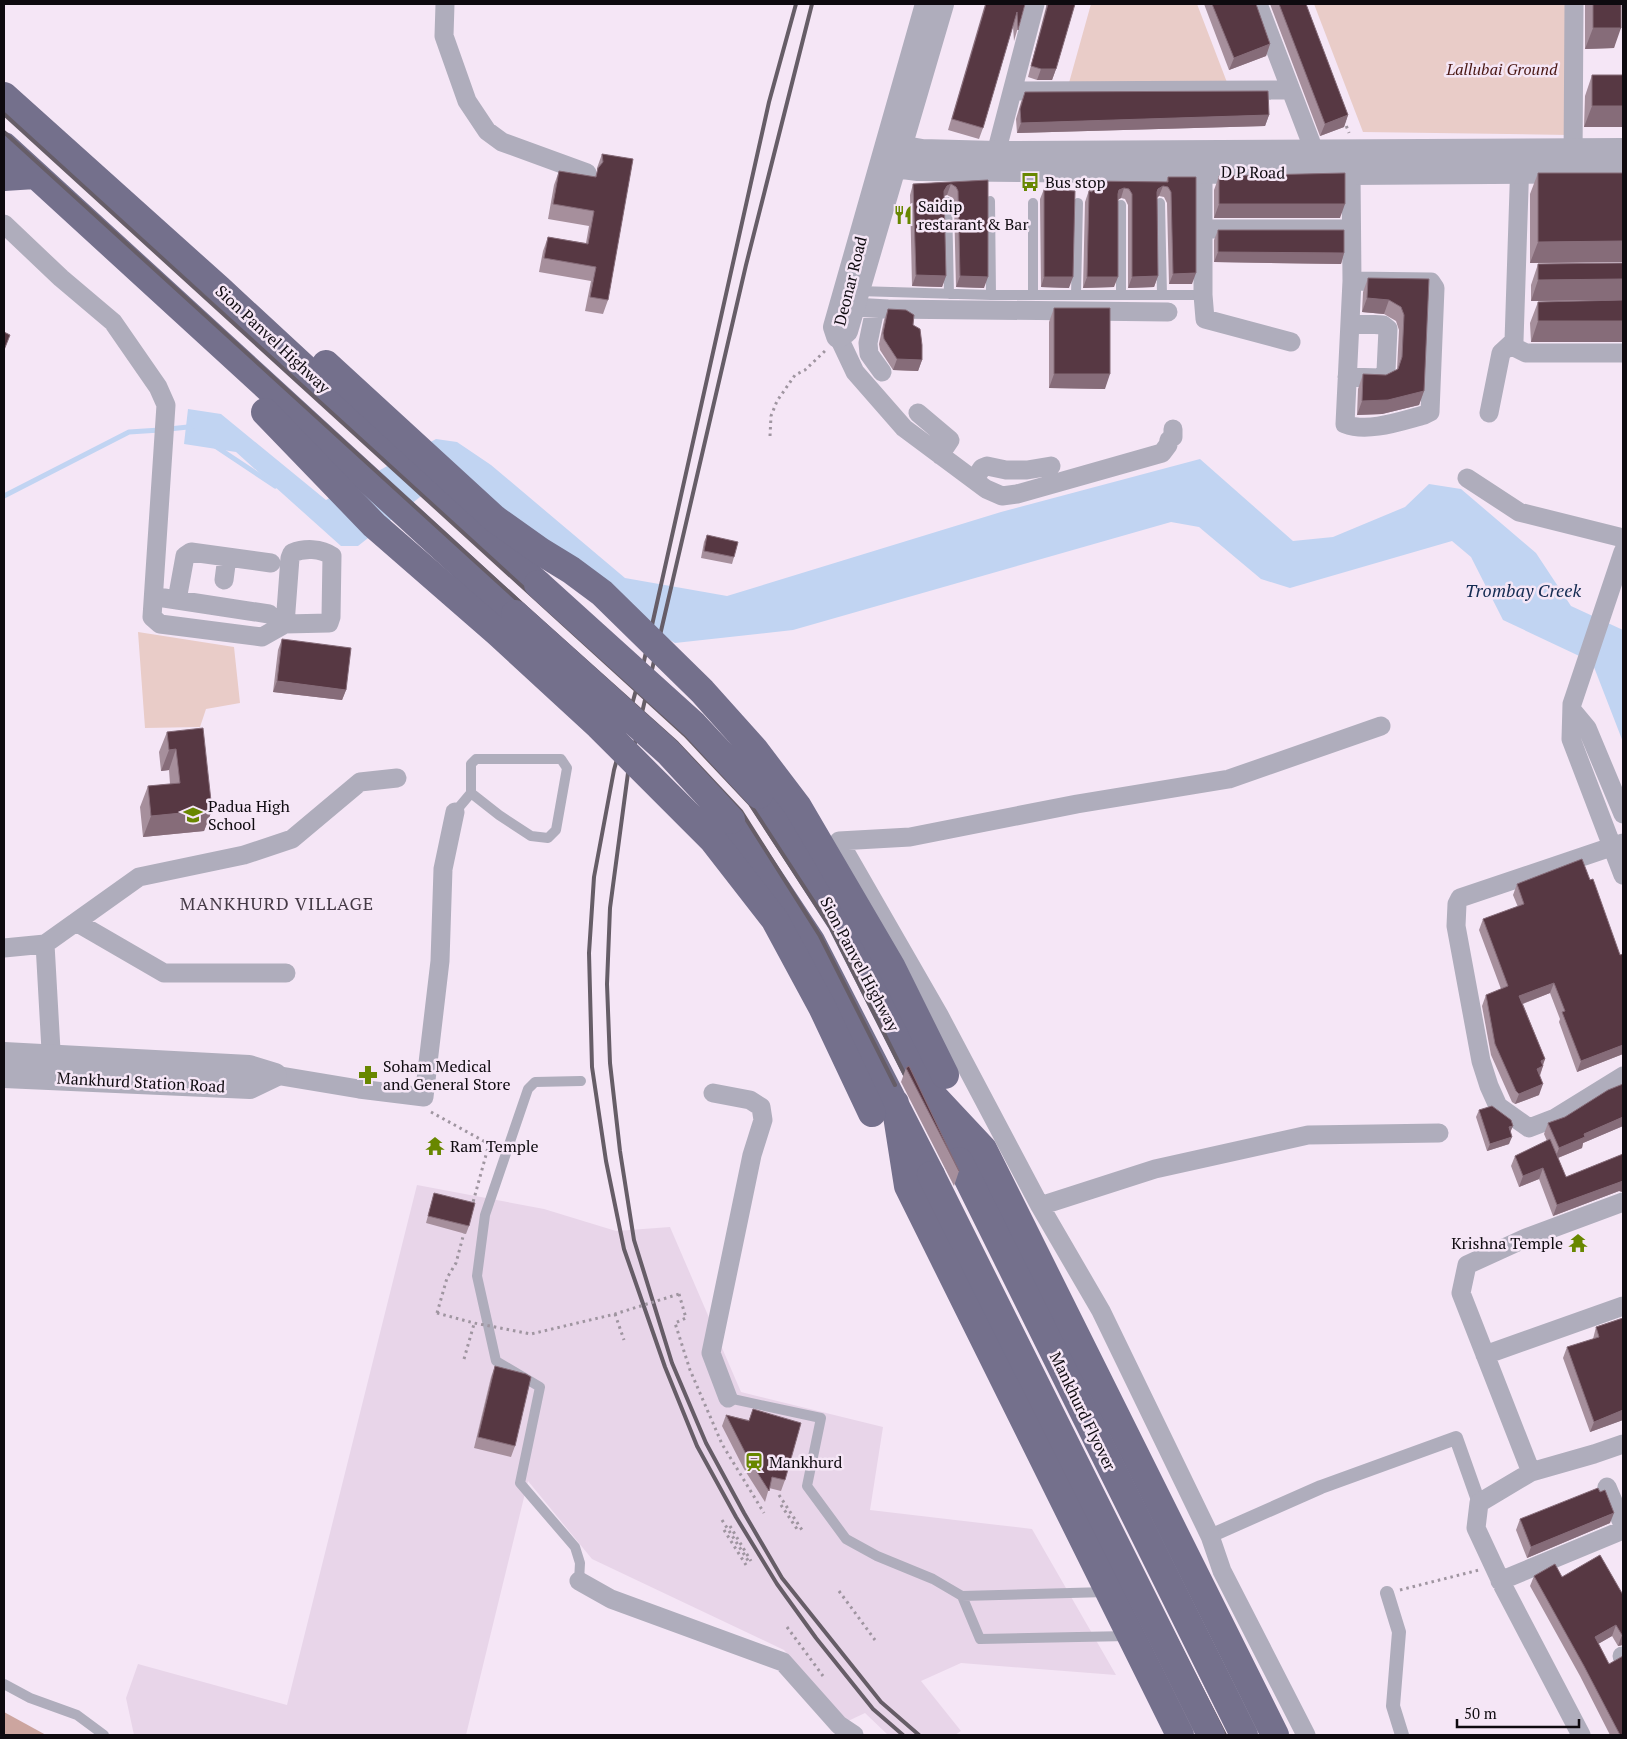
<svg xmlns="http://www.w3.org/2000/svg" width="1627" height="1739" viewBox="0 0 1627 1739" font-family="'PT Serif',serif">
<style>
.built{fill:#e8d5e9}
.green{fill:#e9ccc8}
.forest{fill:#cca59f}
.water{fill:#c1d4f2}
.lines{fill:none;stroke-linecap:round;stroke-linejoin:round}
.stream{stroke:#c1d4f2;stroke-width:5}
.path{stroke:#9f95a0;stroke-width:3;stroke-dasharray:2.5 4;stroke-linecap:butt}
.service{stroke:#afadbc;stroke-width:10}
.pedestrian{stroke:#afadbc;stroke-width:14}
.minor{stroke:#afadbc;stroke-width:19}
.tertiary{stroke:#afadbc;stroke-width:24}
.trunk{stroke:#74708c;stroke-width:28}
.rail{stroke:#665d67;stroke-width:4}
.path-bridge{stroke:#9f95a0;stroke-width:3;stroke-dasharray:2.5 4;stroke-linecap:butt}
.trunk-bridge{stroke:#74708c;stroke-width:28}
.wall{fill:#a68f9c}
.shaded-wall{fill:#866c79}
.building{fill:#573843;stroke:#866c79}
.labels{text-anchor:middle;stroke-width:5;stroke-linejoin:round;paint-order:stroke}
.park-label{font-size:16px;font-style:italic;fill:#491713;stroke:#f5e6f6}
.street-label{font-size:16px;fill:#0e0a0f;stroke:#f5e6f6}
.poi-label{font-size:16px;fill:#0e0a0f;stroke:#f5e6f6;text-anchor:start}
.water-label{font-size:18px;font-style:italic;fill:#142b52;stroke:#f5e6f6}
.neighbourhood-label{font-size:18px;letter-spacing:1px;fill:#453a46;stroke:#f5e6f6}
</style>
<rect width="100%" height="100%" fill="#f5e6f6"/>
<path class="built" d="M417,1185L544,1209L616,1231L670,1227L741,1392L883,1427L870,1510L1032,1529L1116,1675L961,1663L921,1681L961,1731L955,1735H888L865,1713L846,1722L784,1650L592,1559L528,1481L466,1735H134L126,1698L138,1664L287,1705Z"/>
<path class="green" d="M1091,4H1197L1228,85L1067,90Z
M1314,4H1567L1569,135L1363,132Z
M138,632L234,647L240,703L206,709L200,727L145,728Z"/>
<path class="forest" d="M4,1712L46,1735H4Z"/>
<path class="water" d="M188,409L221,414L326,500L436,439L457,442L491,465L625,578L727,596L1001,512L1200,459L1293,541L1333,537L1405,507L1429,484L1461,489L1536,553L1571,606L1623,630V742L1592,662L1503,620L1471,557L1452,541L1290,588L1261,579L1199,527L1171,522L793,630L675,643L609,605L439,482L358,546H341L236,452L184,444Z"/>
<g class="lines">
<path class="stream" d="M169,429L188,427L192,430
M215,446L275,486
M4,496L129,432L160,430"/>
<path class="path" d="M1344,120L1349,133
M770,436L771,416L777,401L795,375L805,370L826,350
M431,1112L489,1144L472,1206
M679,1294L686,1318L675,1323L690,1370L722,1444L764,1513
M437,1313L447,1278L456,1263L465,1229
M615,1314L624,1340
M464,1359L474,1324
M779,1495L802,1530
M781,1505L799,1532
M722,1520L749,1562
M730,1526L751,1561
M724,1530L746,1565
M1400,1590L1479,1570
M839,1591L875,1640
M787,1627L823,1676"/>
<path class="service" d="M990,201L991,295
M947,202L949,294
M1160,203L1162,295
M1121,205V295
M858,291L991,295H1203
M1033,295V203
M1076,295L1078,203
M455,812L471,793V764L476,759H561L567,768L556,830L548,838L531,836L499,815L471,793
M728,1398L821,1418L807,1486L846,1539L877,1556L933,1579L962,1596
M579,1581L580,1563L575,1547L520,1483L540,1387L496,1361L477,1276L485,1215L528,1089L535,1082L581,1081
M1106,1592L962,1596L980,1639L1128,1636
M4,1684L30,1698L77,1715L104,1735"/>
<path class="pedestrian" d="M1210,1536L1321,1487L1456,1438L1479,1503
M1387,1593L1399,1632L1393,1706L1402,1735"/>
<path class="minor" d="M445,4L444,36L467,101L487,131L502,142L587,173
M1258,4L1315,153V164
M1013,91L1291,90
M996,153L1035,4
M1573,162L1574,4
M1203,172V295L1205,319L1291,342
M1351,173L1352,281L1345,424C1368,433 1401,421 1424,415L1430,412L1435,288L1431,282L1352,281
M4,224L61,278L113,322L158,387L166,405L152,617L160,624L262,637L285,624L290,558L292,553C304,548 321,548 332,556L331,617L329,623L285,624
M1203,229H1351
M841,305L853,307L888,309L1168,312
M875,309L868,343L869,354L882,372
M838,336L855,372L904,428L986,489L1002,496L1017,494L1162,453L1168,445L1169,440L1173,437V429
M1510,345L1526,353H1623
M1347,377L1381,378L1386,371L1388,329L1383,325L1350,323
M918,413L950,440L940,455
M1489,413L1501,353L1514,341L1520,159
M1467,478L1519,512L1623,538
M974,480L982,468L987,466L1006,470H1027L1051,466
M1623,552L1572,704L1571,739L1623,875
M224,580L227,557
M164,598L269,614
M177,600L185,556L191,552L271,563
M1572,710L1587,728L1623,814
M1623,843L1460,898L1457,904L1456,926L1481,1061L1489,1086L1498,1106L1529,1128L1555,1118L1623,1076
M76,922L164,973H286
M4,948L45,944
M52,1068L45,944L139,877L244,855L292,839L360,782L397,778
M275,1075L359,1089L424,1097L440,961L443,869L455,812
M713,1093L750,1100L761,1107L763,1120L752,1155L711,1353L728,1398
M1040,1206L1155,1169L1308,1135L1439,1133
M1485,1355L1623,1306
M1531,1472L1461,1293L1467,1265L1526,1238L1623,1202
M1607,1487L1623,1525
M579,1581L611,1599L783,1662L839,1725L854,1735
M1500,1581L1623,1530
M1622,1656H1623
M1306,1735L1222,1571L1210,1536L1101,1311L1040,1206L939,1015L839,841L910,837L1077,804L1229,779L1381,726
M1581,1735L1503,1586L1476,1528L1479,1503L1531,1472L1594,1454L1623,1444"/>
<path class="tertiary" d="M927,4L835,327L838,336L846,331L942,4
M888,145L922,151L996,153L1623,150
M883,163L895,166L918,169L1351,173L1623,171
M4,1054L249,1067L275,1075
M4,1076L250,1087L275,1075"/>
<path class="trunk" d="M4,96L219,289L538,584
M4,146L515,614
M4,177L35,175
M759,795L841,922L924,1086L959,1161
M731,820L811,941L931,1175
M924,1086L983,1149L1275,1735
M895,1103L908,1186L1180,1735"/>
<path class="rail" d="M796,4L769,102L644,661L614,770L594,877L589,953L592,1067L606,1161L624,1249L665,1367L697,1446L736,1517L777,1584L816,1638L873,1709L903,1735
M812,4L746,265L628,773L610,908L607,984L610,1063L620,1151L634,1240L672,1363L706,1443L744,1513L782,1578L881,1702L919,1735
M4,114L685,735L750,804L831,928L907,1079
M4,132L523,605L677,743L741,811L820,936L895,1085
M1114,1494L1234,1735
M1104,1499L1225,1735"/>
<path class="path-bridge" d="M437,1313L474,1323L531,1334L615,1314L679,1294"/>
<path class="trunk-bridge" d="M326,364L495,519L540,551L571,570L602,593L702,691L754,749L798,807L891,966L945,1075
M265,412L374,525L498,633L599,726L712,839L775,920L822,1007L872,1113
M538,584L694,725L759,795
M515,614L668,752L731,820
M959,1161L1244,1735
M931,1175L1211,1735"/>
</g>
<path class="wall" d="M985,4H1025L1014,41L1013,26L983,128L979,139L948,130Z
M1046,4H1075L1056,69L1052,80H1037L1028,77L1046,7Z
M1204,4H1256L1270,44L1266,56L1229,70Z
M1270,4H1306L1348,115L1344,127L1320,136Z
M1585,4H1621L1614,48L1585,49Z
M1592,75H1623V127H1584L1585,96Z
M1025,92L1269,115L1265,126L1017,133L1016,119L1021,102Z
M602,154L633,159L608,300L603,314L585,311L591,281L539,272L543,251L548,237L586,243L589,226L548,219L554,185L559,171L595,177L597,171V168Z
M1538,173H1623V262L1530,263V194Z
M1219,176L1340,218H1214V190Z
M1168,177L1192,284H1169L1167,203L1164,197L1159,196L1157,198L1158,276L1154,287L1128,288V205L1125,199L1121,198L1118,200L1114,287L1083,288L1085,202L1092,181L1166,182Z
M988,180L984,288L956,287L954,202L953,198L947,195L944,196L946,276L942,287L912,286L910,195L913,184Z
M1044,189L1069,288L1041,287L1040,199Z
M1218,230L1344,253L1341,264L1214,262V240Z
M1623,263V300L1531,301V285L1538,264Z
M1368,278L1429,279L1424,391L1419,405L1382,414L1357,415L1358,389L1363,374L1386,375L1397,370L1399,330L1396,321L1384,314L1362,312L1363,292Z
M1623,300V342H1531L1530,323L1538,302Z
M1054,308L1105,389L1049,388V322Z
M888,309L913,325L922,360L918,371L893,370L880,350L879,344L884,320Z
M707,535L734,557L732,564L701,558L704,542Z
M282,639L346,690L342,700L273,692L278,650Z
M167,732L212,810L204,831L143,837L140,807L148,786L170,784L169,770L161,771L159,752Z
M1590,880L1620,955L1623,954V1054L1577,1072L1559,1022L1560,1019L1550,993L1523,1004L1545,1059L1540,1076L1539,1095L1515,1104L1512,1102L1491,1055L1482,1006L1486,995L1501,989L1479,930L1483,919L1518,907L1513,895L1517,884Z
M909,1066L959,1171L954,1186L901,1082L906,1068Z
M1623,1084V1126L1583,1143L1582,1148L1558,1158L1566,1177L1623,1154V1192L1619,1191L1553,1216L1539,1179L1519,1187L1511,1166L1515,1156L1547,1141L1544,1134L1548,1123L1565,1117Z
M1479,1110L1510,1132L1509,1144L1487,1151L1476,1117Z
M434,1193L469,1226L466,1234L426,1223Z
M1623,1318V1420L1590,1432L1563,1358L1567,1347L1593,1339L1596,1327Z
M495,1366L515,1446L511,1457L474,1448L491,1377Z
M753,1409L785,1480L781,1491L769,1488L765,1502L744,1469L722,1426L726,1415L749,1420Z
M1520,1519L1610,1523L1527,1558L1516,1530Z
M1534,1576L1562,1577L1623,1595V1645L1618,1646L1612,1636L1598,1644L1623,1735H1610L1580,1676L1530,1586Z"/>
<path class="shaded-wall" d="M1593,28H1621L1614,48L1585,49Z
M1270,44L1266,56L1229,70L1234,58Z
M1041,69H1056L1052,80H1037Z
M1592,106H1623V127H1584Z
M1269,115L1265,126L1017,133L1021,123Z
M1348,115L1344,127L1320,136L1325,124Z
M951,184L947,195L943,196L944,191L947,186Z
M1163,186L1159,196L1154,199L1158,189Z
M1124,188L1121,198L1115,201L1119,190Z
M1219,204H1345L1340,218H1214Z
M1623,241V262L1530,263L1538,242Z
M1218,252L1344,253L1341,264L1214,262Z
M1196,273L1192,284H1169L1173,274Z
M916,275L946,276L942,287L912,286Z
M960,276L988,277L984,288L956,287Z
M1158,276L1154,287L1128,288L1132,277Z
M1044,277H1073L1069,288L1041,287Z
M1087,277H1118L1114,287L1083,288Z
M1623,279V300L1531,301L1538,280Z
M1367,298L1389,300L1384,314L1362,312Z
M1538,321H1623V342H1531Z
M897,359L922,360L918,371L893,370Z
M1054,374H1110L1105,389L1049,388Z
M1424,391L1419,405L1382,414L1357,415L1362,401Z
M277,681L346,690L342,700L273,692Z
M176,749L169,770L161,771L169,750Z
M212,810L204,831L143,837L151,816Z
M1554,983L1550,993L1516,1006L1519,996Z
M1623,1045V1054L1577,1072L1581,1061Z
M1545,1059L1542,1066H1543L1539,1077L1537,1069L1541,1061Z
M1543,1084L1539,1095L1515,1104L1519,1094Z
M1623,1117V1126L1583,1143L1582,1148L1555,1159L1559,1148L1584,1134Z
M1513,1126L1510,1133L1509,1127Z
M1512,1137L1509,1144L1487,1151L1490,1144Z
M1543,1168L1539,1179L1519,1187L1523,1176Z
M1623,1181V1192L1619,1191L1553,1216L1557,1205Z
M1623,1410V1420L1590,1432L1594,1422Z
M1614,1513L1610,1523L1527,1558L1531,1547Z
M1616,1625L1612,1636L1591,1648L1595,1637Z
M1622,1635H1623V1645L1618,1646Z"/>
<path class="building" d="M986,4H1025L1018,30L1017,12L983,128L952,119Z
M1048,4H1075L1056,69H1041L1031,66Z
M1212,4H1256L1270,44L1234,58Z
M1279,4H1306L1348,115L1325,124Z
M1593,4H1621V28H1593Z
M1592,75H1623V106H1592Z
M1268,91L1269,115L1021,123L1020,109L1025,92Z
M602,154L633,159L608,300L590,297L596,267L544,258L548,237L588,244L594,211L553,204L559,171L596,177L598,168L603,162Z
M1345,173V204H1219V176Z
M1538,173H1623V241L1538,242Z
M1168,177H1196V273L1173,274L1171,192L1168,187L1163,186L1158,189L1157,192L1158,276L1132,277V194L1129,189L1124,188L1119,190L1118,194V277H1087L1089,191L1092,192V181L1168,182Z
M988,180V277L960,276L958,191L956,187L951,184L947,186L944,191L946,276L916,275L913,184Z
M1044,189L1075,191L1073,277H1044Z
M1218,230H1344V253L1218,252Z
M1623,263V279L1538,280V264Z
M1368,278L1429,279L1424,391L1388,400L1362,401L1363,374L1386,375L1398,369L1402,357L1404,315L1401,307L1389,300L1367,298Z
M1623,300V321H1538V302Z
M1054,308H1110V374H1054Z
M888,309L906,310L914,315L913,325L920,329L922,345V360L897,359L884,339L883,333Z
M4,332L10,335L4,350Z
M707,535L738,542L734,557L704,551Z
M282,639L351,648L346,690L277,681Z
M203,728L212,810L151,816L148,786L180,783L176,749L169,750L167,732Z
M1582,859L1590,880L1593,879L1620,955L1623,954V1045L1581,1061L1562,1012L1565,1011L1554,983L1519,996L1545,1059L1541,1061L1543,1066L1537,1069L1543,1084L1519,1094L1516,1091L1495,1044L1486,995L1508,986L1483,919L1524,904L1517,884Z
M909,1066L959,1171L906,1068Z
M1623,1084V1117L1584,1134L1585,1137L1559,1148L1548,1123L1565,1117L1608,1090Z
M1492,1106L1511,1120L1513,1126L1509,1127L1512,1137L1490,1144L1479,1110Z
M1550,1139L1566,1177L1623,1154V1181L1557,1205L1543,1168L1523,1176L1515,1156Z
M434,1193L475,1203L469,1226L428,1216Z
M1623,1318V1410L1594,1422L1567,1347L1599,1337L1596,1327Z
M495,1366L526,1374L531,1377L515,1446L478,1437Z
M753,1409L801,1423L785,1480L772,1477L769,1491L748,1458L726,1415L749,1421Z
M1598,1488L1600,1492L1605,1490L1614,1513L1531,1547L1520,1519Z
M1600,1555L1623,1595V1635H1622L1616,1625L1595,1637L1609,1664L1623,1656V1735H1620L1584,1666L1534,1576L1555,1564L1562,1577Z"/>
<defs>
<g id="bus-bare" transform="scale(1.5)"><path d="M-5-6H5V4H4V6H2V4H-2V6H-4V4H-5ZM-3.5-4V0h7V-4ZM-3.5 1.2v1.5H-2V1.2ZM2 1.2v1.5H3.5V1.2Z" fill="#688700" stroke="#f5e6f6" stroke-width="2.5" paint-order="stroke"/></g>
<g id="restaurant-bare" transform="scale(1.5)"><path d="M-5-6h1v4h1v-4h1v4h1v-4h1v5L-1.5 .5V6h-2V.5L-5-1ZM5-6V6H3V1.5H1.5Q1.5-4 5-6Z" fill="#688700" stroke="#f5e6f6" stroke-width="2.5" paint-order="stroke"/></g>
<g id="school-bare" transform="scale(1.5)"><path d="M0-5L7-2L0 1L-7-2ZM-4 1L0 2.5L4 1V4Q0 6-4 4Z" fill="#688700" stroke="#f5e6f6" stroke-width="2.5" paint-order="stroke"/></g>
<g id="pharmacy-bare" transform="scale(1.5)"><path d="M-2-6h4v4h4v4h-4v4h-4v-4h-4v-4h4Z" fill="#688700" stroke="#f5e6f6" stroke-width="2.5" paint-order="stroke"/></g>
<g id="temple-bare" transform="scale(1.5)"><path d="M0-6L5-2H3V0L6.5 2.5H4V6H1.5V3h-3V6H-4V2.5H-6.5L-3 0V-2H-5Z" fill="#688700" stroke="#f5e6f6" stroke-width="2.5" paint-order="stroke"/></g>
<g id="station-bare" transform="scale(1.5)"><path d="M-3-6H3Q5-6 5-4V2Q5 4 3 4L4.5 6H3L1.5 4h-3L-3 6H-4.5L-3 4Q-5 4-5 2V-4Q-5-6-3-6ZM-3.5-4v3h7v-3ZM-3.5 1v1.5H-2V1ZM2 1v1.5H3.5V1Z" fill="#688700" stroke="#f5e6f6" stroke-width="2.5" paint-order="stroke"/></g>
</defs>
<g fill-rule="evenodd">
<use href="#bus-bare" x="1030" y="182"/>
<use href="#restaurant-bare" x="903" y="215"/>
<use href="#school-bare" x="193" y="815"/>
<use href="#pharmacy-bare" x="368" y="1075"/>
<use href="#temple-bare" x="435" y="1146"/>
<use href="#temple-bare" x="1578" y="1243"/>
<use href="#station-bare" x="754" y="1462"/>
</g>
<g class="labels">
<g class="park-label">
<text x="1502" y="75">Lallubai Ground</text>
</g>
<g class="street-label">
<text transform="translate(1253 172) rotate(1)" y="6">D P Road</text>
<text transform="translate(850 281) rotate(-76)" y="6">Deonar Road</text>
<text transform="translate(273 339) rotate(43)" y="6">Sion Panvel Highway</text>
<text transform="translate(860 964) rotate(62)" y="6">Sion Panvel Highway</text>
<text transform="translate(141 1082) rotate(3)" y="6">Mankhurd Station Road</text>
<text transform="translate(1083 1411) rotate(64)" y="6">Mankhurd Flyover</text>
</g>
<g class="poi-label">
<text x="1045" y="188">Bus stop</text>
<text x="918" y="212">Saidip<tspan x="918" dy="18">restarant &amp; Bar</tspan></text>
<text x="208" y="812">Padua High<tspan x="208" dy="18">School</tspan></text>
<text x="383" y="1072">Soham Medical<tspan x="383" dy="18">and General Store</tspan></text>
<text x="450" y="1152">Ram Temple</text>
<text x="1563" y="1249" text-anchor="end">Krishna Temple</text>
<text x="769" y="1468">Mankhurd</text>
</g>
<g class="water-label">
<text x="1523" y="597">Trombay Creek</text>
</g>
<g class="neighbourhood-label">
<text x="277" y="910">MANKHURD VILLAGE</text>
</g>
</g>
<rect width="1627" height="1739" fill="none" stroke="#0e0a0f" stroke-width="10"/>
<path d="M1457 1719v8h122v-8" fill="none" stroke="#0e0a0f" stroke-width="2.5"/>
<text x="1464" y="1719" font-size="15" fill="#0e0a0f" stroke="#f5e6f6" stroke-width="4" paint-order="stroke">50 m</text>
</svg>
